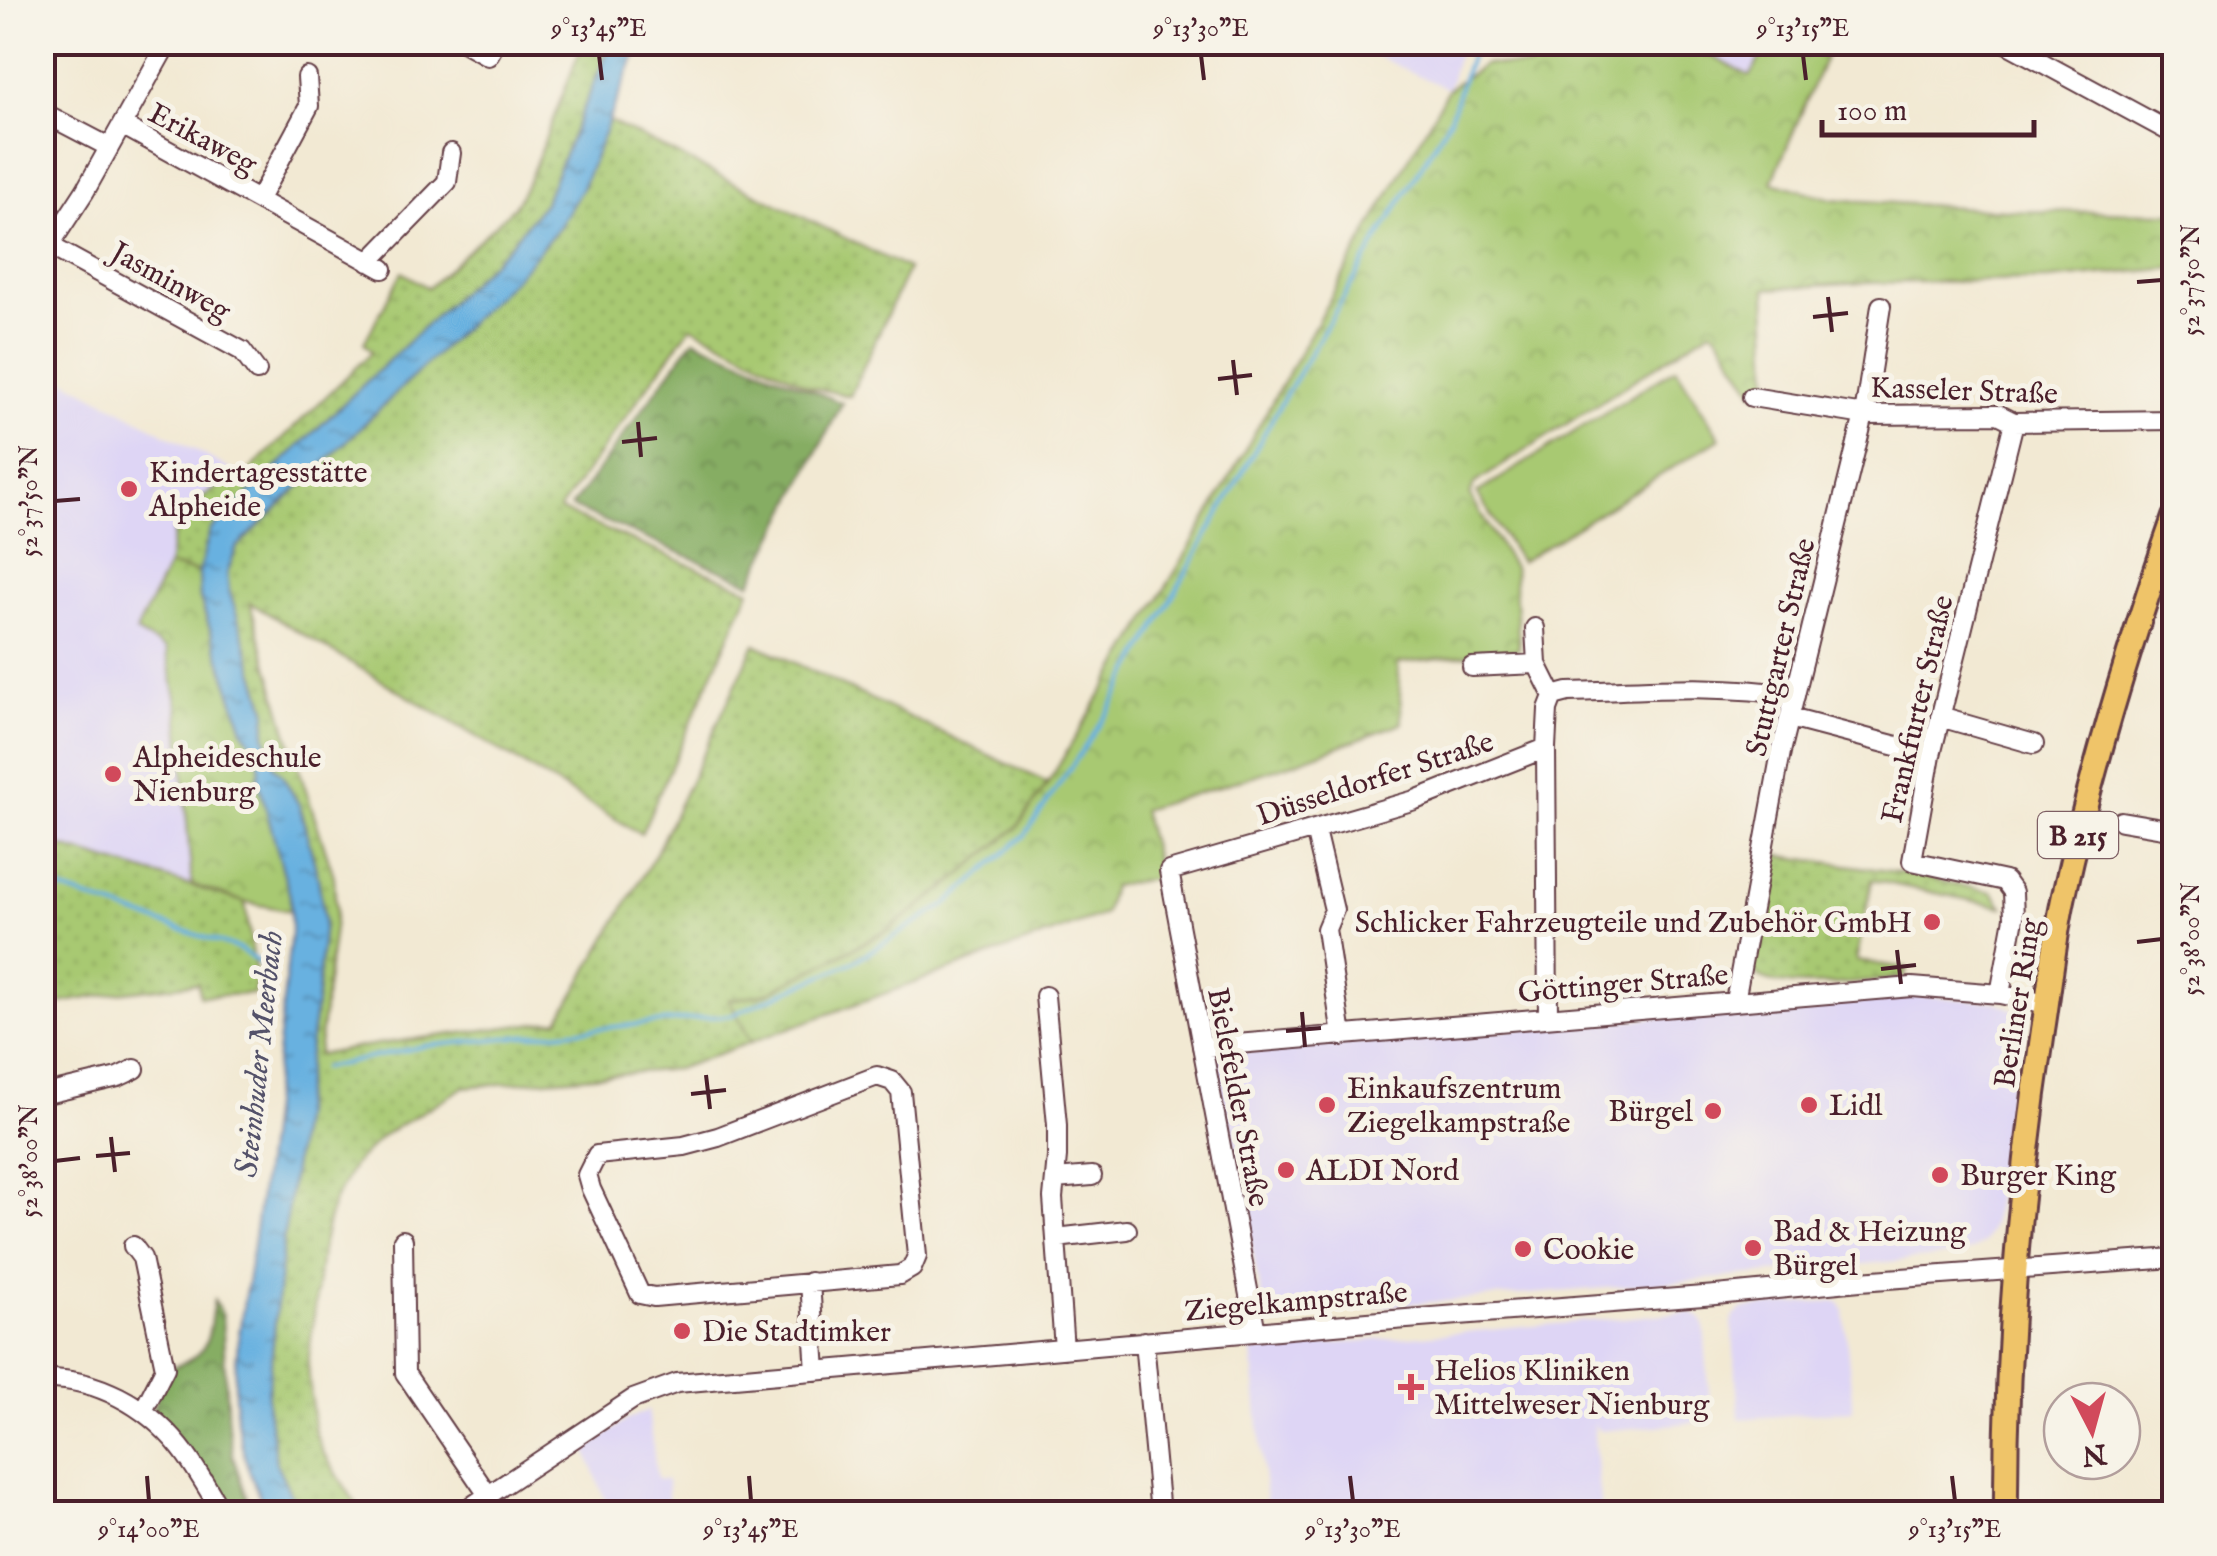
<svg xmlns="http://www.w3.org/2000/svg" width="2217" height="1556" viewBox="0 0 2217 1556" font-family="'IM FELL English',serif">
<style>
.built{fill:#ded5f5}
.grass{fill:url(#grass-dots);stroke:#79744e;stroke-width:2.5}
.forest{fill:url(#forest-crowns);stroke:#686648;stroke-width:2.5}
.park{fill:url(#park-crowns);stroke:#79744e;stroke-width:2.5}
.pitch{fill:#a8c972;stroke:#79744e;stroke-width:2.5}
.water{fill:url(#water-ripples);stroke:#596886;stroke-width:2.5}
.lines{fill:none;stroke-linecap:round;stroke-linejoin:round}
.stream{stroke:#68b1e0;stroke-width:4}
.minor-casing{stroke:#633d44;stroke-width:22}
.major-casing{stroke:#633d44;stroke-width:28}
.minor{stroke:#fff;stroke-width:18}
.major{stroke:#efc469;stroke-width:22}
.ticks{fill:none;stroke:#4a1f2b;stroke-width:4}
.poi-dot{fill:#d1495b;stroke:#f7f3e8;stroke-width:4}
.labels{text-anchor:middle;stroke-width:10;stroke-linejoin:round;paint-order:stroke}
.shield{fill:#f7f3e8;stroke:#7e5f64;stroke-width:2.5}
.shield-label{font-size:28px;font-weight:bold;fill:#4a1f2b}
.street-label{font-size:30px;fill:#4a1f2b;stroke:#f7f3e8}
.poi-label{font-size:30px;fill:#4a1f2b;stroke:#f7f3e8;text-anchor:start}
.water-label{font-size:32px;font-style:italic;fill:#54526a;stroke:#f7f3e8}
.neatline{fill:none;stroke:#4a1f2b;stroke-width:4}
.ticks-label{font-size:25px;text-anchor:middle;fill:#4a1f2b}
</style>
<defs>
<pattern id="grass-dots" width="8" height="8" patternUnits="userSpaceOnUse" patternTransform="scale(2.5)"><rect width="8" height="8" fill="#a8c972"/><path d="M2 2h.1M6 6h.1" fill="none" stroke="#92ac63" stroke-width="1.8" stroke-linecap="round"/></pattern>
<pattern id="forest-crowns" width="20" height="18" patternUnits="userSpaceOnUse" patternTransform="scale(2.5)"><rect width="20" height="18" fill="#86ad64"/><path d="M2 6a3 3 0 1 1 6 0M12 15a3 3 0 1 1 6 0" fill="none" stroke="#708c53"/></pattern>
<pattern id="park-crowns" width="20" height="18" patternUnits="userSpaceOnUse" patternTransform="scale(2.5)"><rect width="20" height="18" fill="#a8c972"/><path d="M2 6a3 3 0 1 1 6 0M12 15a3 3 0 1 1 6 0" fill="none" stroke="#92ac63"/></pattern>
<pattern id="water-ripples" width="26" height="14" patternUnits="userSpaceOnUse" patternTransform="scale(2.5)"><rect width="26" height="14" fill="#68b1e0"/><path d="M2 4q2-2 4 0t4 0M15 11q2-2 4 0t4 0" fill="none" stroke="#588fb6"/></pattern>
</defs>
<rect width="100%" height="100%" fill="#f7f3e8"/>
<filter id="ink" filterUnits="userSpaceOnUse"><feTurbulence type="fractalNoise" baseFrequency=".01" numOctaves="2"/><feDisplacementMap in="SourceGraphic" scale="20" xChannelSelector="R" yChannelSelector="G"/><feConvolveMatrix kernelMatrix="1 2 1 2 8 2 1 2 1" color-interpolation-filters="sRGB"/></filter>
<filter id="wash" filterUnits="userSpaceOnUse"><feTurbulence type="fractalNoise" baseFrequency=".0048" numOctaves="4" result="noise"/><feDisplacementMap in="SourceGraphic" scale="40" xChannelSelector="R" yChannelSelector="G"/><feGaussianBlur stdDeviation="2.25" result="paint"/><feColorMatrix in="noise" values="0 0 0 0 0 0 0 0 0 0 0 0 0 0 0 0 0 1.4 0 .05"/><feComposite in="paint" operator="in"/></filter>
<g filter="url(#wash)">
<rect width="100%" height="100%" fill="#f2e9d3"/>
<path class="built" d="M1348,43H1461L1448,89Z
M1691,43H1768L1750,76L1706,53Z
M42,367L237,473L193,505L174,529L168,566L136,631L166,649L178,707L192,885L43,841Z
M1923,996L1996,1002L2021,1013L1992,1225L1984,1242L1972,1250L1958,1255L1667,1283L1272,1315L1264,1309L1215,1062L1222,1053Z
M1833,1301L1839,1302L1844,1310L1853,1410L1739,1419L1732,1321L1734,1316L1743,1308Z
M1690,1312L1701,1318L1704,1324L1711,1421L1600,1431L1593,1424L1601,1513H1267L1252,1351Z
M648,1410L657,1479L667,1480L669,1513H610L586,1450L627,1420Z"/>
<path class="grass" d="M583,43H611L544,203L508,247L210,531L199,572L168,566L174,530L193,505L237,473L243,477L372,352L364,343L402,272L428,288L514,207L529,180Z
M609,121L908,269L850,396L811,387L691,326L559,510L750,590L641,834L250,603L289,738L334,876L336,912L318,1055L377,1044L559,1020L656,853L755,644L1048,783L1017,828L946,888L885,931L768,993L729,1000L751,1042L677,1069L464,1087L382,1136L354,1164L332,1204L321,1252L308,1365L314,1429L322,1451L362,1513H299L276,1463L267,1403L283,1242L317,995L324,920L318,877L299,805L282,775L274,768L265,735L267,712L229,590L227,573L237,547L516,277L560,226L583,186Z
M43,841L245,902L256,975L254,994L200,996L198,983L117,993L43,1006Z
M1774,855L1904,873L1993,892L2003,907L1872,880L1856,961L1907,968L1904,978C1872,980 1774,996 1753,972Z"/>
<path class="forest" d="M694,339L842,403L751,583L571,507Z
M214,1300L222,1314L228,1423L233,1457L252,1513H232L200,1466L152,1410L169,1368C212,1356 207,1339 214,1300Z"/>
<path class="park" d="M1691,42L1706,53L1750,76L1768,43H1831L1772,182L1832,199L2021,211L2174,213V268L2048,280L1864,283L1766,289L1769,391L1754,392L1717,333L1711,330L1474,484L1470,496L1514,569L1519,649L1398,663L1402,723L1288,765L1142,810L1160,878L1112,886L1105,914L751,1042L729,1000L768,993L885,932L946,887L1017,828L1048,783L1195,539L1448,89L1485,64L1529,67L1548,45L1555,43Z
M168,566L199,572L200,599L244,732C255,744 263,764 258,779L290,896V911L245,902L192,885L178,707L166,649L136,632Z"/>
<path class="pitch" d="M1676,368L1720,438L1520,562L1477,493Z"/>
<path class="water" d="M611,43H640L583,186L560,226L516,277L237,547L227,573L229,590L267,712L265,735L274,767L282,775L299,805L318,877L324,920L317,995L283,1242L267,1403L276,1463L299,1513H269C249,1481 236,1436 235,1397C234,1343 247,1290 254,1237C269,1136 279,1034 291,932L290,896L258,779C263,764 255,744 244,732L200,598L199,572L210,531L508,247L544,203Z"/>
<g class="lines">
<path class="stream" d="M42,883L239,949L262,964
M323,1068L425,1046L732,1015L851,963L946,905L1025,835L1107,714L1284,398L1450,118L1475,42"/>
</g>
</g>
<g filter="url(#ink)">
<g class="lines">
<g class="minor-casing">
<path id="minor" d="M463,42L488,56L496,42
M2004,42L2174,134
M42,112L109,147
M122,125L383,269
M259,199L309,106L307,77
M50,246L242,351L257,371
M42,257L85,191L168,42
M369,262L447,182L451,153
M1752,397L1864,415L1998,414L2014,422L2174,420
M1535,628L1537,664
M1472,667L1537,664L1553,696L1548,709L1546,748L1548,1016
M1553,696L1568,692C1643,690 1721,683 1795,696
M1940,717L2034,744
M1790,718L1931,755
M2121,821L2174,830
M1315,830L1334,910L1326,929L1342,1036
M2000,994L2014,918L2013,892L2005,881L1912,861L1931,755L2014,422
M1045,996L1057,1125V1157L1053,1198L1064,1349
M1735,1001L1781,752L1864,415L1881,306
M1202,1047L1912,987L2000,994L2047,1004
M877,1076L892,1081L901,1092L917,1256L912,1268L900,1275L654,1297L640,1294L591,1189L587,1175L597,1155L684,1146L718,1137Z
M42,1095L118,1077L135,1069
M1055,1179L1092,1176
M1056,1238L1127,1230
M403,1240L405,1373L488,1495
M133,1246L142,1258L165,1368L143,1411
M810,1282L816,1371
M1256,1332L1169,871L1415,800L1546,748
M1144,1341L1160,1514
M42,1379C96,1377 147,1406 180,1447C196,1467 209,1491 223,1514
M460,1514L633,1399L677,1383L1368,1322L1716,1295L1860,1281L2174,1258"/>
</g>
<g class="major-casing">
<path id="major" d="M2006,1514C2005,1352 2019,1190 2043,1030C2050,986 2054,940 2064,895C2092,767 2131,641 2174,517"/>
</g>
<use href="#minor" class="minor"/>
<use href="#major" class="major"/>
</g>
</g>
<path class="ticks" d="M599,55L602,80M1201,55L1204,80M1803,55L1806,80M2137,282L2162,280M1828,297L1832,332M1813,317L1848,313M1233,360L1237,395M1218,379L1252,375M638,422L641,457M622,442L657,438M55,501L80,499M2137,942L2162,939M1897,950L1901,984M1881,969L1916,965M1302,1012L1305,1047M1286,1031L1321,1028M706,1075L710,1109M691,1094L726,1090M111,1137L115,1172M96,1156L130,1153M55,1161L80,1158M147,1476L149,1501M749,1476L751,1501M1350,1476L1353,1501M1952,1476L1955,1501"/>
<g class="poi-dot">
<circle cx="129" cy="489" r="10"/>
<circle cx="113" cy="774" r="10"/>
<circle cx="1932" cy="922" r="10"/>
<circle cx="1327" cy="1105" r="10"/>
<circle cx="1809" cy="1105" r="10"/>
<circle cx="1713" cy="1111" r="10"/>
<circle cx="1286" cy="1170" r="10"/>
<circle cx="1940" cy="1175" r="10"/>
<circle cx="1753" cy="1248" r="10"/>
<circle cx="1523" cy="1249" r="10"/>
<circle cx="682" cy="1331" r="10"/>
<path d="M1406 1372h10v10h10v10h-10v10h-10v-10h-10v-10h10z"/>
</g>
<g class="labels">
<rect class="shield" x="2038" y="812" width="80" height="46" rx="8"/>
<g class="shield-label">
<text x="2078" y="845">B 215</text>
</g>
<g class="street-label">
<text transform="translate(203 138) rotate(28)" y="10">Erikaweg</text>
<text transform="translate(171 281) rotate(29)" y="10">Jasminweg</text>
<text transform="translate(1964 390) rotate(2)" y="10">Kasseler Straße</text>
<text transform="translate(1780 647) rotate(-77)" y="10">Stuttgarter Straße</text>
<text transform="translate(1917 709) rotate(-77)" y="10">Frankfurter Straße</text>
<text transform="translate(1375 778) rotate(-18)" y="10">Düsseldorfer Straße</text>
<text transform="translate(1623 983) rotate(-5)" y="10">Göttinger Straße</text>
<text transform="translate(2017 1003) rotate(-81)" y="10">Berliner Ring</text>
<text transform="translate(1239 1097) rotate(79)" y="10">Bielefelder Straße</text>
<text transform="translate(1296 1301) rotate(-5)" y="10">Ziegelkampstraße</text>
</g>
<g class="poi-label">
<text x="149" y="482">Kindertagesstätte<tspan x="149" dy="34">Alpheide</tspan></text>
<text x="133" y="767">Alpheideschule<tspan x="133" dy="34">Nienburg</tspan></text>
<text x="1912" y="932" text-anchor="end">Schlicker Fahrzeugteile und Zubehör GmbH</text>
<text x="1347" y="1098">Einkaufszentrum<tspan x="1347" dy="34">Ziegelkampstraße</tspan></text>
<text x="1829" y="1115">Lidl</text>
<text x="1693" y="1121" text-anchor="end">Bürgel</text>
<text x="1306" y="1180">ALDI Nord</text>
<text x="1960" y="1185">Burger King</text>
<text x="1773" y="1241">Bad &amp; Heizung<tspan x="1773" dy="34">Bürgel</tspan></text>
<text x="1543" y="1259">Cookie</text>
<text x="702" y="1341">Die Stadtimker</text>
<text x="1434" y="1380">Helios Kliniken<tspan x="1434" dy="34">Mittelweser Nienburg</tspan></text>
</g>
<g class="water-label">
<text transform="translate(258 1054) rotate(-84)" y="11">Steinhuder Meerbach</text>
</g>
</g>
<rect width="2217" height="1556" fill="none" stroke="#f7f3e8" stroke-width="110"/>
<g transform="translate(2092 1431) rotate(174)"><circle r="48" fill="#f7f3e8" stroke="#b29e9c" stroke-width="2.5"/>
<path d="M0-8L18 38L0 25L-18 38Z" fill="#d1495b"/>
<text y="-15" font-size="28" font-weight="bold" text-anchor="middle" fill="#4a1f2b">N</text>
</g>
<path d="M1822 120v15h212v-15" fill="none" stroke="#4a1f2b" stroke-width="5"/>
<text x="1837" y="120" font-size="30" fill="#4a1f2b" stroke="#f7f3e8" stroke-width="8" paint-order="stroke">100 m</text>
<rect x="55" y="55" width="2107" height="1446" class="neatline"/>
<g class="ticks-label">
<text x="599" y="36">9°13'45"E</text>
<text x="1201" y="36">9°13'30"E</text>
<text x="1803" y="36">9°13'15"E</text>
<text transform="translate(2190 280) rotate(-90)" y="9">52°37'50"N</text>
<text transform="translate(28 501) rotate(-90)" y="9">52°37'50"N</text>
<text transform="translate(2190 939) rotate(-90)" y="9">52°38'00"N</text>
<text transform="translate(28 1161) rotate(-90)" y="9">52°38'00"N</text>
<text x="149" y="1537">9°14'00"E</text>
<text x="751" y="1537">9°13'45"E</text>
<text x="1353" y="1537">9°13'30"E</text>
<text x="1955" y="1537">9°13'15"E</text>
</g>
</svg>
